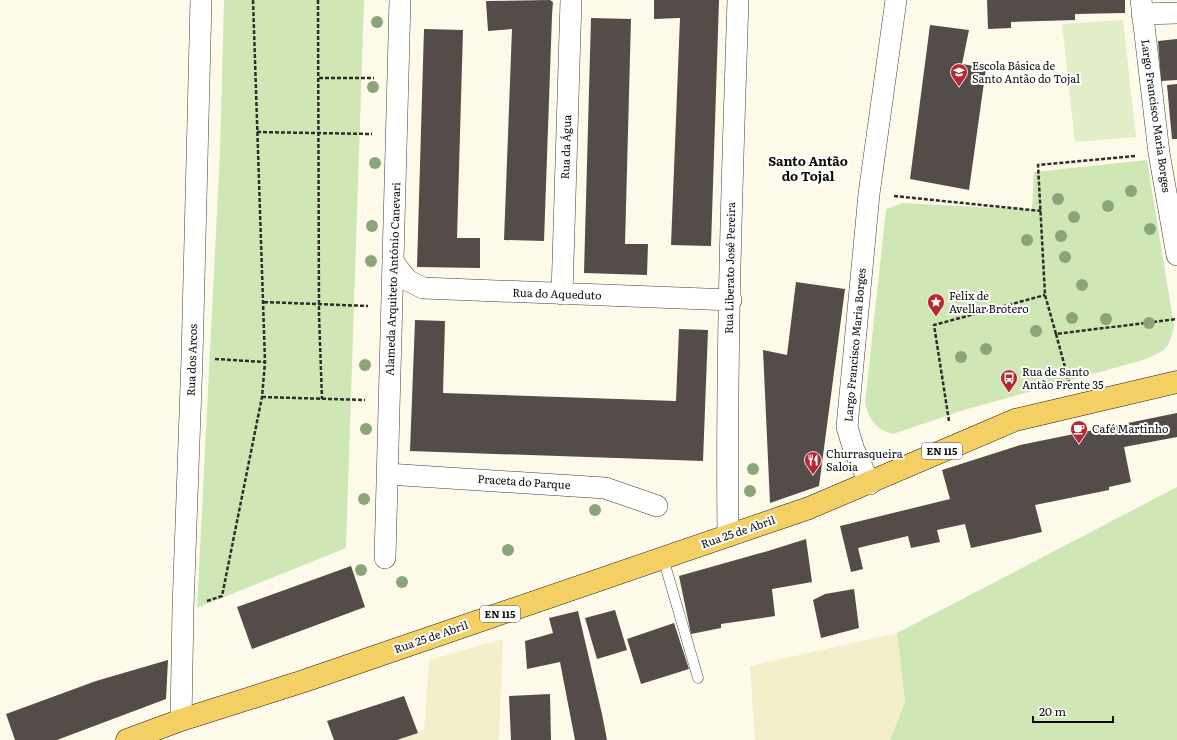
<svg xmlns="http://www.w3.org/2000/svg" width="1177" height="740" viewBox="0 0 1177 740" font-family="Literata,serif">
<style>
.farmland{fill:#f3efcb}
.green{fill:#cfe7b5}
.pitch{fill:#e1eec7}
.building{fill:#534c48}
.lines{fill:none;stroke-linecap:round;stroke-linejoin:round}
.service-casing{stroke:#3e3e3e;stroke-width:11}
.minor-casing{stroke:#3e3e3e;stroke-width:22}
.primary-casing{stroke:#1c1c1c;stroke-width:23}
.path{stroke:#2d2d2d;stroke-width:2.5;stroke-dasharray:4 2;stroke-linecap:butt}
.service{stroke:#fff;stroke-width:10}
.minor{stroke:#fff;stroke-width:21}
.primary{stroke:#f4d064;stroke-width:22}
.tree{fill:#8ba57a}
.labels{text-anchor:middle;stroke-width:4;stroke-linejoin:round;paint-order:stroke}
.shield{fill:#fff;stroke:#545454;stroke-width:1}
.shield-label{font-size:10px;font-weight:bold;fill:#0b0b0b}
.poi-label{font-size:11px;fill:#0b0b0b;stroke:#fff;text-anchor:start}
.street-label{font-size:11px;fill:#0b0b0b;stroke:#fff}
.quarter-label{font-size:13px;font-weight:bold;fill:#0b0b0b;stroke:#fff}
</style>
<rect width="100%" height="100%" fill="#fefaea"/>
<path class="farmland" d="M897,633L905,702L890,740H755L750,666Z
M503,639L499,740H398L424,730L429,660Z"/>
<path class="green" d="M224,0H364L346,548L197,608L220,153Z
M1147,160L1174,326C1169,350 1165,351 1143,360L964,410L893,434C876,429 869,420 865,403L886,209L903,203L1032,210L1034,172Z
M1177,487V740H890L905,702L897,633Z"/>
<path class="pitch" d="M1123,20L1136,137L1075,142L1062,24Z"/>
<path class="building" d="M550,0L553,2L552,15L544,241L504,240L512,29L488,31L486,1Z
M654,0H719L711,246L671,245L680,18L654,19Z
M987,0H1125V13L1075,14V20L1011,22V28L988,29Z
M591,18L631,19L625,244H648L647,275L584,273Z
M930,25L969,30L962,64L986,68L969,190L910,179Z
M424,29L463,30L457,238H480V268L417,267Z
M1177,39V80L1161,81L1158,41Z
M1177,84V139H1172L1167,85Z
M796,282L845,289L819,486L770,503L763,350L787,355Z
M415,320L445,321L443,393L676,401L679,329L708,330L703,461L410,451Z
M1177,413V437L1124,447L1131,482L1109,487V490L1035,505L1042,532L971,548L965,524L937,530L940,542L911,548L908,536L858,548L863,569L851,572L840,526L950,499L942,470L1020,445Z
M806,539L812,582L772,589L775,616L721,624V628L691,634L679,576L768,551Z
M351,566L365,607L252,649L237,607Z
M854,589L859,628L821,638L813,600L825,594Z
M615,610L627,650L597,659L585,618Z
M578,611L602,714L607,740H575L560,662L527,669L525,641L553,633L549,618Z
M674,623L689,669L641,684L627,639Z
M168,660L166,699L57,740H15L6,714L96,681Z
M550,694L551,740H511L509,696Z
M404,696L418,733L397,740H334L327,721Z"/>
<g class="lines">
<g class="service-casing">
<path id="service" d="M663,558L698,678"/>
</g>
<g class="minor-casing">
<path id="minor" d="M1141,0L1159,153L1177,255
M1142,14L1177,13
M394,263L407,280L423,288L731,300
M562,294L571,0
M387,474L605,488L657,506
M870,484L854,450L847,427L869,194L896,0
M728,536C726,357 732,179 738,0
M385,558L400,0
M181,720L183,608L192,358L201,0"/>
</g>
<g class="primary-casing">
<path id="primary" d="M127,740L181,720L301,682L809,508L1015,420L1177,382"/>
</g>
<path class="path" d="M318,0L319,315L322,399
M319,78H374
M257,132L372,134
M1135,156L1038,165L1045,295L1056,334L1177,319
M894,196L1041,211
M264,302L368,306
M1056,334L1069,382
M215,359L265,362
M262,397L365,400
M949,421L934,325L1045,295
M207,601L222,596L262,397L265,362L253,0"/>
<use href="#service" class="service"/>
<use href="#minor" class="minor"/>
<use href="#primary" class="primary"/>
</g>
<g class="tree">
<circle cx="377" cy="22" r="6"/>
<circle cx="373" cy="87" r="6"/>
<circle cx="375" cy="163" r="6"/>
<circle cx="1131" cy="191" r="6"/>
<circle cx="1058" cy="199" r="6"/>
<circle cx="1108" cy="206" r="6"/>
<circle cx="1074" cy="217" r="6"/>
<circle cx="372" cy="226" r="6"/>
<circle cx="1150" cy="229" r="6"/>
<circle cx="1061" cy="236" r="6"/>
<circle cx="1027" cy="240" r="6"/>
<circle cx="1065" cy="257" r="6"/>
<circle cx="371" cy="261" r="6"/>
<circle cx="1082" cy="285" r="6"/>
<circle cx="1072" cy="318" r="6"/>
<circle cx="1106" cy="319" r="6"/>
<circle cx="1149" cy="323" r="6"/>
<circle cx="1036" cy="331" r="6"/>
<circle cx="986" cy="349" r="6"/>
<circle cx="961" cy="357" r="6"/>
<circle cx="365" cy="365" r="6"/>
<circle cx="366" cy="429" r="6"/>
<circle cx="753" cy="469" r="6"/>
<circle cx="750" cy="491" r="6"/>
<circle cx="364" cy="499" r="6"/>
<circle cx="595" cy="510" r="6"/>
<circle cx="508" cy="550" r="6"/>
<circle cx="361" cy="570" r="6"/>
<circle cx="402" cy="582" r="6"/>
</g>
<defs>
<g id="school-pin" transform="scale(0.9)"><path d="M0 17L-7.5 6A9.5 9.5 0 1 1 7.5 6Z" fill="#b62830" stroke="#fff"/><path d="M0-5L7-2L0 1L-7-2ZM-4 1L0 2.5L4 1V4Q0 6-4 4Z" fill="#fff"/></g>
<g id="sight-pin" transform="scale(0.9)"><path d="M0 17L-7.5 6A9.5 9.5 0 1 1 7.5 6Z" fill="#b62830" stroke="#fff"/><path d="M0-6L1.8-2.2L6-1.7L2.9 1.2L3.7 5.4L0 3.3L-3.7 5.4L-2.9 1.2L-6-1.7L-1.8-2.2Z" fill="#fff"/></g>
<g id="bus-pin" transform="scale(0.9)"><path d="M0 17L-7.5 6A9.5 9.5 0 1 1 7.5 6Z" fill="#b62830" stroke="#fff"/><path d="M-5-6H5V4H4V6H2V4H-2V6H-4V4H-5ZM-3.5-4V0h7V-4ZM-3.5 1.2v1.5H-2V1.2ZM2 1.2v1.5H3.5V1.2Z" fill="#fff"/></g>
<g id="cafe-pin" transform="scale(0.9)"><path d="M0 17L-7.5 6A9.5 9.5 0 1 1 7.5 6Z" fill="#b62830" stroke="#fff"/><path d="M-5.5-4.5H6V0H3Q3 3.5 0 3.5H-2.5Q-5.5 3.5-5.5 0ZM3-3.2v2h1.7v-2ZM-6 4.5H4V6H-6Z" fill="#fff"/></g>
<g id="restaurant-pin" transform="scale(0.9)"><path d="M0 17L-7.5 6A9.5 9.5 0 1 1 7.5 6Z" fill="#b62830" stroke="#fff"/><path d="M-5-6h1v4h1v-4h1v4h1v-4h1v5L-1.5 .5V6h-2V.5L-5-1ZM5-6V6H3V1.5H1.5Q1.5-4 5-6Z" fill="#fff"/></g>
</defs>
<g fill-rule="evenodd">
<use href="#school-pin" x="959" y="72"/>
<use href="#sight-pin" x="936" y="302"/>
<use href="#bus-pin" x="1009" y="378"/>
<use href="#cafe-pin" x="1079" y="429"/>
<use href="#restaurant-pin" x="813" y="460"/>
</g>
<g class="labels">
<g class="shield">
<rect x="922" y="443" width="40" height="16" rx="3"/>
<rect x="480" y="606" width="40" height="16" rx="3"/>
</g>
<g class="shield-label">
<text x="942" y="455">EN 115</text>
<text x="500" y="618">EN 115</text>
</g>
<g class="poi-label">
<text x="972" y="70">Escola Básica de<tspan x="972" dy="13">Santo Antão do Tojal</tspan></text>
<text x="949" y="300">Felix de<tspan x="949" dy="13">Avellar Brotero</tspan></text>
<text x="1022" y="376">Rua de Santo<tspan x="1022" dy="13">Antão Frente 35</tspan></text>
<text x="1092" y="433">Café Martinho</text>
<text x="826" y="458">Churrasqueira<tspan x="826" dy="13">Saloia</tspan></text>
</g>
<g class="street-label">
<text transform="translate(1156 116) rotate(82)" y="4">Largo Francisco Maria Borges</text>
<text transform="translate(566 147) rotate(-88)" y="4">Rua da Água</text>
<text transform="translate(730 268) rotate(-89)" y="4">Rua Liberato José Pereira</text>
<text transform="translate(393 279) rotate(-88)" y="4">Alameda Arquiteto António Canevari</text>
<text transform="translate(557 294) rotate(2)" y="4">Rua do Aqueduto</text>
<text transform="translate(855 345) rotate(-85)" y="4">Largo Francisco Maria Borges</text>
<text transform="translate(192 360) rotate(-88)" y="4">Rua dos Arcos</text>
<text transform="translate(524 482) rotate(4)" y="4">Praceta do Parque</text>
<text transform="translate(738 532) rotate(-19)" y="4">Rua 25 de Abril</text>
<text transform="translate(431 637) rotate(-19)" y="4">Rua 25 de Abril</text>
</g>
<g class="quarter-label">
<text x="808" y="166">Santo Antão<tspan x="808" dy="15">do Tojal</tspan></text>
</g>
</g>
<path d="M1033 716v6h80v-6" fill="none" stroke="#0b0b0b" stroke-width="2"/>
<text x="1039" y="716" font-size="12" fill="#0b0b0b" stroke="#ffffff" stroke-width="3" paint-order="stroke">20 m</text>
</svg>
